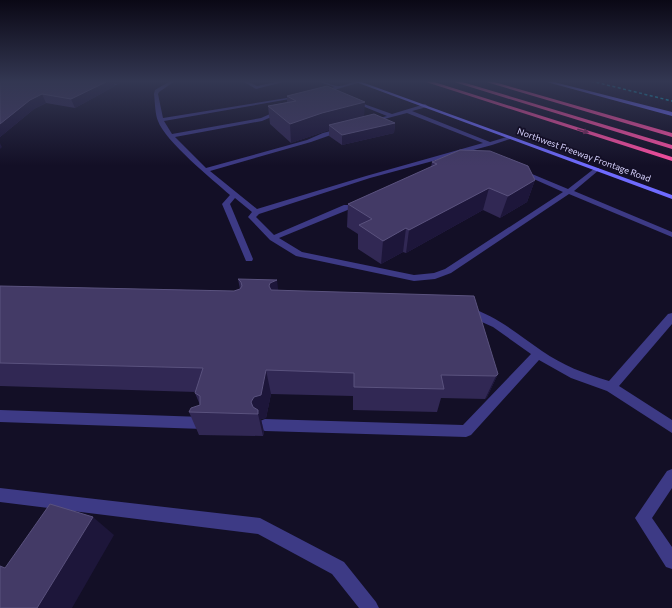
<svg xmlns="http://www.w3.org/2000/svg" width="672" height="608" viewBox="0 0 672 608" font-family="Commissioner,sans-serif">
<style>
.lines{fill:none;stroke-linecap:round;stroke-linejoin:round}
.service{fill:#3d3a85;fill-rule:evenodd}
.minor{fill:#3d3a85;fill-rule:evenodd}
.secondary{fill:#6f6bff;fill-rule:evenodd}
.motorway{fill:#ff4fa3;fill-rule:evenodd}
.rail{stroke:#00e5ff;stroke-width:1.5;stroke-dasharray:3 2.5;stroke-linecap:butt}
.wall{fill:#312854}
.shaded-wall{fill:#1d163a}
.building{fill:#433a66;stroke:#5a527e}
.oneway{fill:#7d2c5e}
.labels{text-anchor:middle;stroke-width:3.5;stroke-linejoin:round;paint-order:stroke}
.far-street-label{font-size:9px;fill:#d9d4ff;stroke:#130f26}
</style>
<rect width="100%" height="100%" fill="#130f26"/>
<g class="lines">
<path class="service" d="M170,81H175L159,92L158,94L163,118L299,96L301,97L164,121L172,134L261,118L279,110H283V112L262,121L175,137L206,168L307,140L323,133L342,128L345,130L311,142L210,171L257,209L366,176L483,143L407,113L369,123V121L387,116L350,101V99L392,114L425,104L428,106L427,107L412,111L490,142L510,136L513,138L492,145L370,178L259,214L256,217L274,235L344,205H350V209L279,238L302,252L414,275L434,273L445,269L563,192L518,172V170L520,169L568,189L595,168H599V170L574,191L672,232V237L569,194L451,273L435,279L414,281L296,256L270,240L248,217L252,212L235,198L230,204L253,259L252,261H246L222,204L230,195C213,180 165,141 158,121C155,114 155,102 154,94L155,90Z
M242,81H247L257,86L280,81H287L256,89Z
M317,81C325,81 332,86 339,86C347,86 354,79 361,82L334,90L341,93L339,95L328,90L334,87Z
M468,307C497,316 517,334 542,351C562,365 585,374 609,381L668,314L672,313V324L619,386L672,420V433L607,391L571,378L539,360L471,435L466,437L265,431L260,429L258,425L260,421L265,419L463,425L531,354L493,327L464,314L463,311L464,308Z
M0,410L203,417L208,419L209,423L208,427L203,429L0,422Z
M672,469V488L652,518L672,547V569L666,567L635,518L667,471Z
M0,488L260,518L344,562L376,602L379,608H359L332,574L258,534L0,502Z"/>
<path class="minor" d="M75,81H93L118,84L116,85L77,82Z"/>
<path class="secondary" d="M353,81H359L672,195V199Z
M543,81H550L672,112V116Z"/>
<path class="motorway" d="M423,81H431L672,157V161Z
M451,81H459L672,145V149Z
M483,81H491L672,133V137Z"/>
<path class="rail" d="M591,81L672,101"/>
</g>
<path class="wall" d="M0,81H125L119,84L118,83L114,82L115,86L75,108L46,103L34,109L0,137Z
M287,96L364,116L395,123L394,133L342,145L329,136V130L291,143L270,124L268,106L287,102Z
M432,162L535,180L527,202L500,218L483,210L406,253L403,252L381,264L358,249V234L347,227L348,204L431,167Z
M238,279L278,291L498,374L487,397L485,399L441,398L437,412L353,410V396L271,394L266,418L261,419L264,432L263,436L199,435L189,412L200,405L195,393L196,392L0,386V286L234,291L240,289Z"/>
<path class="shaded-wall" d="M108,81H113L115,86L75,108L71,99Z
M118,81H125L119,84Z
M42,94L46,103L34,109L0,137V124L30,100Z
M365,102L364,120L329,125V130L291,143L290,124L322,113Z
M395,123L394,133L342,145V135Z
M0,143L2,147L0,149Z
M535,180L527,202L500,218L508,196Z
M489,188L483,210L406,253L409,230Z
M406,228L403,252L381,264L383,241Z
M277,280L280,304L274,307L269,286L270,283Z
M266,370L271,394L266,418L261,419L264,432L263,436L258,414H254L251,402Z
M498,374L487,397L485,399L496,376Z
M93,517L114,535L72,608H37Z"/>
<path class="building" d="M0,81H108L71,99L42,94L30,100L0,124Z
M327,86L365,102L322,113L290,124L268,106L296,101L287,96Z
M374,114L395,123L342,135L329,125Z
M460,150L490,151L528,166L535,180L508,196L489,188L409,230L406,228L383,241L359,225L372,219L348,204L437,164L432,162Z
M238,279L277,280L270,283L269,286L271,290L474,296L498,374L496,376L441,375L444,389L354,387V373L266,370L261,395L254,397L251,402L253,407L258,410V414L189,412L191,408L200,405V396L195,393L203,368L0,363V286L234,291L240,289L242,286L241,282Z
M50,504L93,517L37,608H0V566L5,568Z"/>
<defs><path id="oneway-solid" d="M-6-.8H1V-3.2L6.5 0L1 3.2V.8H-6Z"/></defs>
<use class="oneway" href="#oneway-solid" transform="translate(583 131) rotate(18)"/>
<linearGradient id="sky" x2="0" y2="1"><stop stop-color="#0a0815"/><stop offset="0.49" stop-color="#333752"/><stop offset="1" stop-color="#333752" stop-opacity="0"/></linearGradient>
<rect width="672" height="166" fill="url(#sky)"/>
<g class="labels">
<g class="far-street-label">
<text transform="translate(584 155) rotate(20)" y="3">Northwest Freeway Frontage Road</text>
</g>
</g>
</svg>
